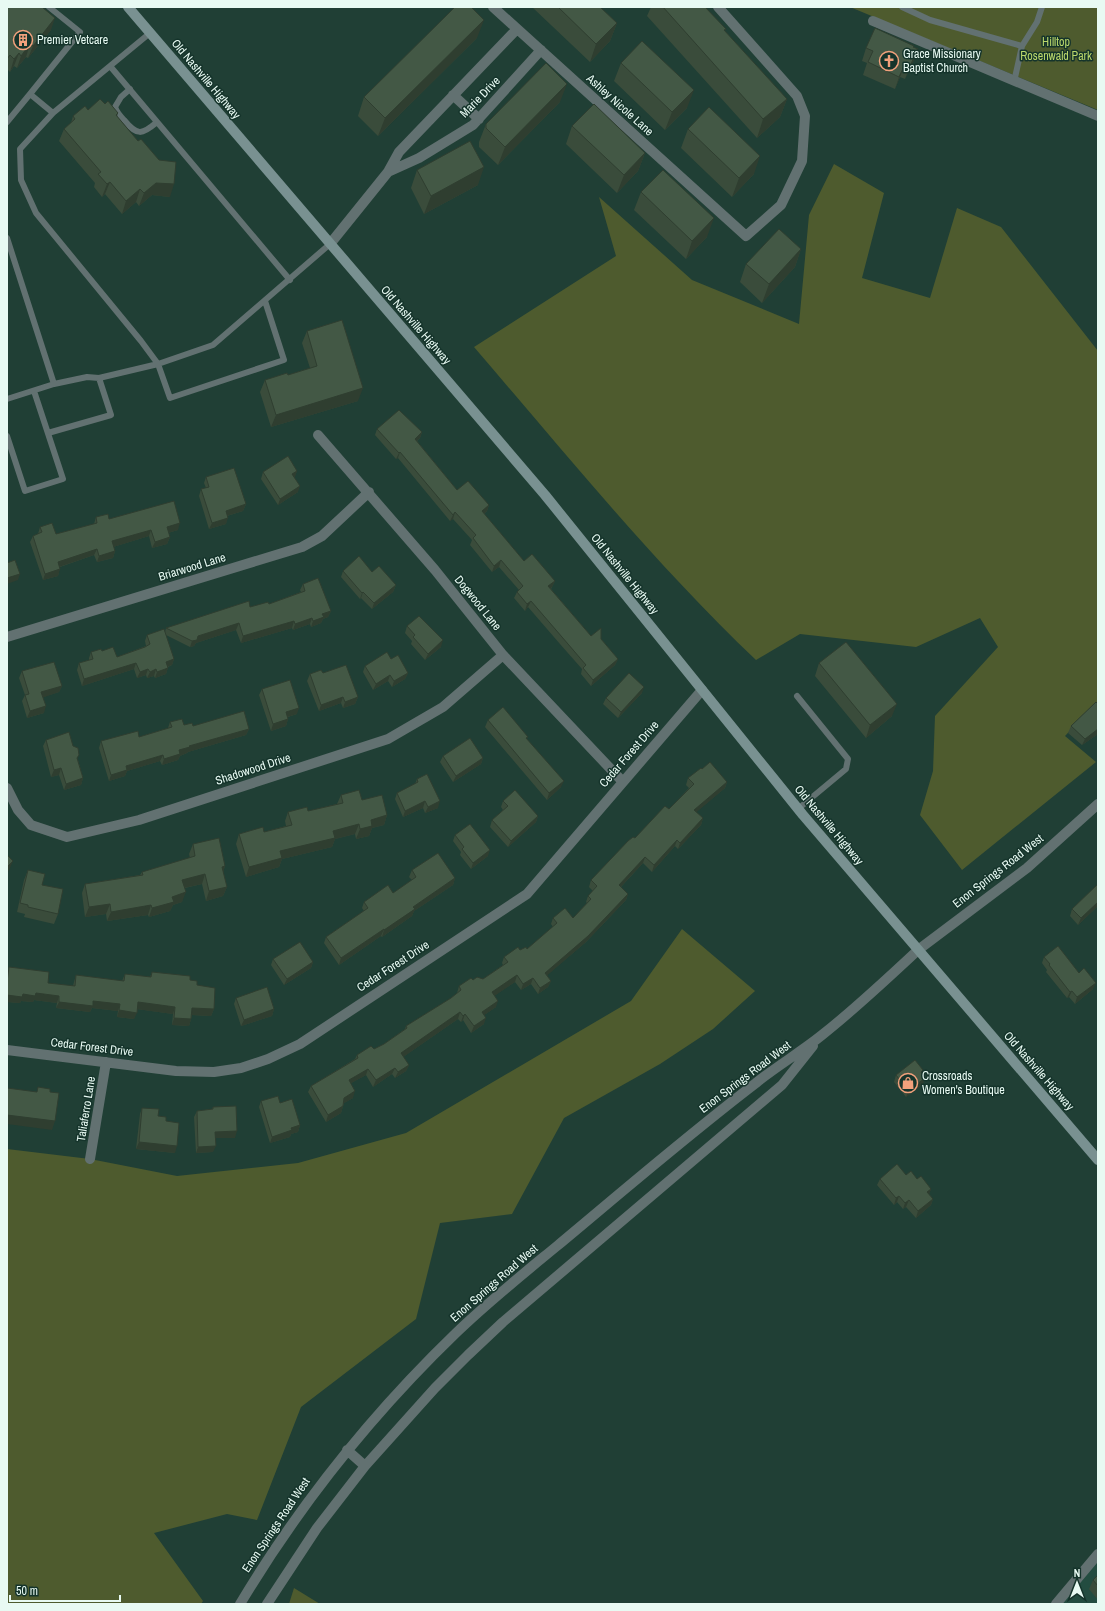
<svg xmlns="http://www.w3.org/2000/svg" width="1105" height="1611" viewBox="0 0 1105 1611" font-family="'Archivo Narrow',sans-serif">
<style>
.built{fill:#234c40}
.green{fill:#4e5b2e}
.lines{fill:none;stroke-linecap:round;stroke-linejoin:round}
.service{stroke:#627171;stroke-width:6}
.minor{stroke:#627171;stroke-width:10}
.tertiary{stroke:#627171;stroke-width:10}
.secondary{stroke:#799191;stroke-width:10}
.wall{fill:#3a4c3b}
.shaded-wall{fill:#2f3e30}
.building{fill:#435845;stroke:#2f3e30}
.labels{text-anchor:middle;stroke-width:3;stroke-linejoin:round;paint-order:stroke}
.poi-label{font-size:12px;fill:#e8faf3;stroke:#15342b;text-anchor:start}
.park-label{font-size:12px;fill:#bad76b;stroke:#15342b}
.street-label{font-size:12px;fill:#e8faf3;stroke:#15342b}
</style>
<rect width="100%" height="100%" fill="#203f35"/>
<path class="built" d="M1098,1554V1604H1063L1062,1596Z"/>
<path class="green" d="M850,7H1098V110Z
M834,164L884,193L862,278L930,298L957,208L1001,227L1098,351V701L1065,736L1096,762L962,870L920,815L933,771L935,716L998,647L980,618L916,647L800,634L756,660C655,564 565,453 474,347L616,256L599,197L692,280L799,324L809,215Z
M682,929L755,991L713,1029L660,1064L564,1118L512,1214L440,1223L416,1319L301,1407L257,1520L227,1514L154,1533L203,1601L201,1604H7V1149L90,1159L177,1176L298,1163L406,1133L631,1001Z
M294,1588L320,1604H289Z"/>
<g class="lines">
<path class="service" d="M902,7L930,20L1022,46
M150,33L53,113L20,149L21,180L36,213L141,341L158,364L213,345L330,244
M110,66L290,280
M1014,82L1022,46L1037,22L1042,7
M130,89L121,97L115,107C117,113 120,116 124,120C137,136 142,135 157,122
M30,94L80,32L49,7
M7,122L30,94L53,113
M7,238L54,384L87,377L99,378L158,364L170,398L284,360L265,301
M7,399L54,384
M48,433L111,415L99,378
M7,436L25,491L63,479L34,391
M797,696L848,759L846,769L798,809"/>
<path class="minor" d="M493,7L746,236L781,205L802,161L805,116L797,96L718,7
M873,21L1098,116
M453,95L479,119
M388,172L419,158L473,125L541,50
M330,244L388,172L399,152L517,29
M318,435L435,570L503,655L623,782
M7,637L302,547L322,536L369,492
M7,788L18,810L31,825L67,837L139,820L388,739L443,707L503,655
M7,1050L176,1071L214,1072L241,1068L268,1059L300,1044L527,894L702,690
M90,1159L106,1062
M347,1450L365,1466
M240,1604C300,1504 372,1414 456,1333C488,1302 523,1274 557,1246C623,1191 688,1135 756,1083C777,1066 801,1052 822,1035C855,1009 887,979 918,950
M267,1604L317,1528L365,1466L435,1388L468,1355L503,1322L782,1085L813,1046
M1056,1604L1098,1554"/>
<path class="tertiary" d="M918,950L1027,868L1098,804"/>
<path class="secondary" d="M128,7L545,495L803,815L1098,1160"/>
</g>
<path class="wall" d="M7,7L51,30L28,58L26,57L17,68L14,66L10,72L7,69Z
M532,7H600L617,23L610,41L590,62Z
M651,7H705L725,31L787,99L780,117L757,138L647,16Z
M477,38L378,136L358,116L364,97Z
M913,47L918,49L913,62L905,79L900,77L895,89L863,75L867,63L862,61L866,48Z
M621,63L687,108L665,130L614,81Z
M560,102L498,165L479,147V142L486,124Z
M105,104L118,113L117,117L170,197L152,195L139,206L136,202L122,214L105,194L102,197L94,187L95,183L59,141L64,129L71,123L73,116L88,110Z
M572,126L645,153L638,171L617,193L566,144Z
M688,129L754,174L732,197L681,148Z
M417,170L478,185L424,214L411,188Z
M641,192L707,237L686,259L634,210Z
M801,249L795,267L762,303L740,282L746,264Z
M307,331L358,401L271,427L260,392L265,380L288,375L310,368L302,343Z
M377,429L422,432L420,438L417,441L457,490L489,505L487,511L484,514L524,561L555,581L551,589L591,636L601,639L618,659L615,665L591,686L581,674L582,669L560,644L528,607L525,611L514,598L517,592L519,590L499,567L492,572L470,545L472,540L453,519L450,521L398,458L396,459L375,435Z
M297,471L294,477L298,492L278,505L261,479L263,472Z
M206,477L246,504L243,511L227,516L226,524L209,529L199,496L201,489L206,488L204,483Z
M96,517L109,519L178,530L168,533L170,537L167,544L152,548L149,536L113,547L115,551L113,558L97,562L94,555L60,567L58,576L43,580L30,542L33,536L38,534L40,527L56,534L94,524Z
M343,571L372,572L396,585L393,592L372,609L361,598L360,599L341,577Z
M303,584L331,611L328,617L323,619L321,623L311,627L310,624L293,630L292,628L241,643L236,630L196,643L194,646L190,647L166,635L174,659L172,665L168,667L166,674L155,678L154,676L147,678L146,675L137,678L134,669L82,686L77,670L79,663L89,660V658L91,652L102,651L117,657L146,646L145,641L147,635L165,632L166,628L250,607L269,604L301,592L300,590Z
M407,626L441,647L425,660L411,644L412,641L405,633Z
M391,659L408,673L405,679L392,687L388,681L373,690L363,672L365,666Z
M819,663L892,716L866,738L815,676Z
M22,671L62,686L59,692L43,697L44,713L27,718L22,701L25,695L19,678Z
M323,673L358,697L355,704L343,708L341,703L319,711L307,681L310,674Z
M262,689L297,714L288,717V719L286,726L271,731L259,695Z
M642,693L618,718L603,704L606,698Z
M488,720L527,739L561,787L547,800L485,727Z
M170,722L184,725L249,729L246,735L188,752L187,753L180,756L178,760L162,765L160,761L127,771L125,776L109,781L99,748L101,741L139,737L168,728Z
M1071,726L1098,734L1082,745L1068,733Z
M46,740L78,760L83,778L81,785L64,790L59,775L51,777L43,746Z
M443,756L483,758L481,764L453,782L440,762Z
M702,769L727,782L725,788L696,812L703,818L701,825L678,849L675,846L652,872L643,863L621,887L628,894L626,900L586,942L547,975L551,981L548,987L538,994L531,984L521,990L515,982L495,995L496,1007L484,1015V1024L471,1033L463,1020L461,1022L458,1019L403,1057L409,1065L406,1071L395,1078L392,1074L373,1087L366,1075L351,1083L353,1098L344,1103L343,1106L341,1113L326,1122L308,1092L311,1086L355,1059L357,1055L374,1049L384,1044L405,1029L406,1026L451,998L457,993L459,986L473,980L483,979L503,965L502,963L504,957L520,950L527,949L553,927L551,924L553,918H573L587,903L586,902L588,896L593,891L589,887L591,880L635,838L669,809L689,788L686,785L688,778Z
M417,779L438,808L425,813L423,808L403,817L395,799L397,793L415,784Z
M341,795L362,800L387,815L384,825L372,828L369,836L356,839L355,834L335,839L332,847L282,859L279,867L246,877L236,844L239,834L264,832L286,826L285,821L288,812L308,811L337,804Z
M503,801L538,816L536,822L508,847L490,827L492,820L503,810L501,807Z
M455,835L488,856L471,869L460,855L461,852L453,841Z
M193,844L225,866L223,872L227,887L223,896L206,901L202,884L185,888L182,902L173,905L170,911L149,917L148,915L107,921L106,914L85,917L82,893L85,884L140,875L142,872L190,858L189,854Z
M28,870L42,885L58,914L54,924L24,917L25,914L17,912L24,880Z
M412,870L455,878L453,885L414,911L412,916L382,937L381,936L339,965L324,943L326,937L364,911L362,908L364,902L393,893L412,880L409,877Z
M1098,884V906L1078,925L1070,916L1072,909Z
M1044,957L1079,973L1093,989L1075,1004L1069,997L1067,998L1046,972L1047,970L1042,963Z
M273,959L313,962L311,968L284,985L271,965Z
M9,967L48,983L73,986L74,982L76,975L122,981L125,974L150,977L152,972L190,980L197,985L214,1009L211,1016L192,1015L191,1019L189,1026L172,1025L173,1014L137,1009L134,1019L117,1017L118,1011L92,1008L90,1012L56,1008L57,1003L34,1000L33,1002L21,1001L20,1003L7,1002V972Z
M236,998L274,1009L272,1016L241,1026L234,1004Z
M923,1070L922,1073L923,1084L906,1097L894,1082L896,1075Z
M261,1101L280,1103L300,1125L298,1132L291,1134L290,1137L270,1143L259,1107Z
M213,1107L235,1138H215L213,1152L196,1153L194,1117L197,1111L212,1109Z
M142,1108L158,1116L166,1121L175,1153L136,1149L140,1114Z
M906,1175L917,1179L931,1189L929,1194L933,1199L931,1205L916,1218L906,1207L903,1209L897,1202L894,1205L877,1185L880,1179Z
M1098,1575V1600L1089,1589L1093,1580Z"/>
<path class="shaded-wall" d="M55,18L51,30L28,58L33,46Z
M484,20L477,38L378,136L385,118Z
M617,23L610,41L590,62L596,44Z
M30,44L26,57L17,68L21,56Z
M918,49L913,62L905,79L910,66Z
M19,53L14,66L10,72L14,59Z
M905,64L900,77L895,89L899,77Z
M567,84L560,102L498,165L505,147Z
M694,90L687,108L665,130L672,112Z
M787,99L780,117L757,138L763,119Z
M645,153L638,171L617,193L624,175Z
M760,156L754,174L732,197L739,178Z
M484,167L478,185L424,214L431,196Z
M110,182L105,194L102,197L107,184Z
M156,183L174,184L170,197L152,195L139,206L144,193Z
M140,189L136,202L122,214L126,201Z
M714,218L707,237L686,259L692,241Z
M801,249L795,267L762,303L769,284Z
M363,388L358,401L271,427L276,415Z
M422,432L420,438L412,445L415,439Z
M400,452L398,458L396,459L399,453Z
M297,471L295,477L290,480L292,474Z
M300,486L298,492L278,505L280,499Z
M246,504L243,511L223,517L226,511Z
M489,505L487,511L480,518L482,511Z
M455,512L453,519L450,521L453,515Z
M228,518L226,524L209,529L212,523Z
M180,523L178,530L164,534L167,527Z
M151,530L149,536L110,548L112,541Z
M170,537L167,544L152,548L155,542Z
M97,549L94,555L56,568L58,562Z
M115,551L113,558L97,562L99,556Z
M501,560L499,567L492,572L494,566Z
M60,569L58,576L43,580L45,574Z
M20,574L18,580L7,584V578Z
M555,581L552,587L546,592L548,586Z
M396,585L393,592L372,609L374,603Z
M363,592L361,598L360,599L362,593Z
M531,601L528,607L525,611L527,604Z
M331,611L328,617L323,619L321,623L311,627L313,621L322,614Z
M312,618L310,624L293,630L295,624Z
M294,621L292,628L241,643L243,636Z
M239,623L236,630L196,643L194,646L190,647L192,641L198,636Z
M443,640L441,647L425,660L428,654Z
M174,659L172,665L164,668L166,662Z
M618,659L615,665L591,686L593,680Z
M136,663L134,669L82,686L84,679Z
M168,668L166,674L155,678L157,672Z
M148,669L146,675L137,678L140,672Z
M156,669L154,676L147,678L150,672Z
M408,673L405,679L392,687L394,681Z
M390,675L388,681L373,690L376,684Z
M62,686L59,692L39,699L41,692Z
M644,687L642,693L618,718L621,712Z
M343,697L341,703L319,711L321,705Z
M358,697L355,704L343,708L345,702Z
M897,704L892,716L866,738L870,725Z
M46,706L44,713L27,718L30,711Z
M299,708L297,714L284,718L286,712Z
M288,719L286,726L271,731L273,724Z
M1098,728V734L1082,745L1085,739Z
M249,729L246,735L188,752L187,753L180,756L178,760L162,765L164,759L179,750L189,746Z
M163,755L160,761L127,771L125,776L109,781L111,775L126,766Z
M483,758L481,764L453,782L456,776Z
M61,768L59,775L51,777L54,770Z
M83,778L81,785L64,790L66,784Z
M564,781L561,787L547,800L549,793Z
M727,782L725,788L692,816L694,810Z
M425,801L423,808L403,817L405,811Z
M440,801L438,808L425,813L428,807Z
M387,815L384,825L372,828L369,836L356,839L360,829L371,820Z
M538,816L536,822L508,847L511,841Z
M703,818L701,825L678,849L680,843Z
M359,824L355,834L335,839L332,847L282,859L279,867L246,877L249,867L280,851L333,831Z
M677,840L675,846L652,872L654,865Z
M490,850L488,856L471,869L473,863Z
M645,857L643,863L617,891L619,885Z
M13,861L9,870L7,873V867Z
M225,866L222,876V867Z
M205,874L202,884L179,889L182,880Z
M455,878L453,885L414,911L412,916L382,937L384,930L413,907Z
M227,887L223,896L206,901L209,891Z
M186,892L182,902L173,905L170,911L149,917L152,908L172,897Z
M628,894L626,900L586,942L543,979L545,973Z
M1098,902V906L1078,925L1081,918Z
M110,904L106,914L85,917L89,907Z
M151,905L148,915L107,921L111,912Z
M384,929L381,936L339,965L341,958Z
M313,962L311,968L284,985L287,979Z
M517,975L515,982L490,999L492,992Z
M533,978L531,984L521,990L523,984Z
M551,981L548,987L538,994L540,988Z
M1096,983L1093,989L1075,1004L1077,997Z
M1072,991L1069,997L1067,998L1070,992Z
M36,993L59,996L57,1003L34,1000L33,1002L21,1001L20,1003L7,1002V995Z
M93,1001L120,1004L118,1011L92,1008L90,1012L56,1008L59,1002Z
M498,1001L496,1007L480,1018L482,1012Z
M138,1002L175,1007L173,1014L136,1009Z
M192,1008L214,1009L211,1016L190,1015Z
M274,1009L272,1016L241,1026L244,1020Z
M119,1010L137,1013L134,1019L117,1017Z
M460,1012L458,1019L399,1060L401,1053Z
M465,1014L463,1020L461,1022L463,1016Z
M174,1018L191,1019L189,1026L172,1025Z
M486,1018L484,1024L471,1033L474,1026Z
M409,1065L406,1071L395,1078L398,1072Z
M395,1068L392,1074L373,1087L376,1080Z
M368,1069L366,1075L346,1086L349,1080Z
M925,1078L923,1084L906,1097L908,1091Z
M355,1091L353,1098L341,1105L344,1098Z
M343,1106L341,1113L326,1122L328,1115Z
M7,1115L55,1121L52,1130L7,1124Z
M300,1125L298,1132L291,1134L290,1137L270,1143L272,1137L291,1128Z
M237,1131L235,1138H213L215,1132Z
M139,1142L177,1146L175,1153L136,1149Z
M216,1146L213,1152L196,1153L198,1147Z
M931,1189L929,1195L927,1192Z
M899,1196L897,1202L894,1205L896,1198Z
M933,1199L931,1205L916,1218L918,1211Z
M909,1200L906,1207L903,1209L905,1203Z"/>
<path class="building" d="M7,7H42L55,18L33,46L30,44L21,56L19,53L14,59L10,55L7,59Z
M455,7H471L484,20L385,118L364,97Z
M558,7H600L617,23L596,44Z
M663,7H705L726,29L724,30L787,99L763,119Z
M875,28L914,46L913,47L918,49L910,66L905,64L899,77L868,62L873,51L866,48Z
M642,41L694,90L672,112L621,63Z
M546,63L567,84L505,147L486,128V124Z
M100,99L105,104L108,101L118,113L116,115L138,141L141,139L159,160L176,162L174,184L156,183L144,193L140,189L126,201L110,182L107,184L98,174L101,172L64,129L75,119L73,116L85,106L88,110Z
M594,104L645,153L624,175L572,126Z
M709,107L760,156L739,178L688,129Z
M470,141L484,167L431,196L417,170Z
M663,170L714,218L692,241L641,192Z
M779,229L801,249L769,284L746,264Z
M342,320L363,388L276,415L265,380L287,373L288,375L317,366L307,331Z
M399,410L422,432L415,439L457,490L468,481L489,505L482,511L524,561L532,554L555,581L548,586L591,636L601,628V639L618,659L593,680L583,668L586,665L562,637L531,601L527,604L517,592L523,586L501,560L494,566L473,538L476,535L455,512L453,515L400,452L399,453L377,429Z
M288,456L297,471L292,474L300,486L280,499L263,472Z
M234,468L246,504L226,511L228,518L212,523L201,489L209,487L206,477Z
M174,501L180,523L167,527L170,537L155,542L151,530L112,541L115,551L99,556L97,549L58,562L60,569L45,574L33,536L42,532L40,527L52,523L56,534L97,523L96,517L108,514L109,519Z
M359,556L372,572L379,566L396,585L374,603L363,592L362,593L343,571Z
M15,560L20,574L7,578V563Z
M318,578L331,611L322,614L324,617L313,621L312,618L295,624L294,621L243,636L239,623L198,636L197,640L192,641L166,628L249,601L250,607L268,602L269,604L305,591L303,584Z
M419,616L443,640L428,654L413,637L415,635L407,626Z
M164,629L174,659L166,662L168,668L157,672L156,669L150,672L148,669L140,672L136,663L84,679L79,663L93,659L91,652L101,649L102,651L113,647L117,657L145,647L150,644L147,635Z
M846,642L897,704L870,725L819,663Z
M387,652L391,659L398,655L408,673L394,681L390,675L376,684L365,666Z
M54,662L62,686L41,692L46,706L30,711L25,695L29,694L22,671Z
M346,665L358,697L345,702L343,697L321,705L310,674L321,670L323,673Z
M629,673L644,687L621,712L606,698Z
M290,680L299,708L286,712L288,719L273,724L262,689Z
M1096,702L1098,704V729L1085,739L1071,726Z
M503,707L528,737L526,738L564,781L549,793L488,720Z
M244,711L249,729L189,746L190,747L179,750L180,754L164,759L163,755L126,766L127,770L111,775L101,741L138,731L139,737L172,727L170,722L182,719L184,725L192,723L193,726Z
M69,732L73,746L78,748L79,755L77,758L83,778L66,784L61,768L54,770L46,740Z
M470,738L483,758L456,776L443,756Z
M710,762L727,782L694,810L703,818L680,843L677,840L654,865L645,857L619,885L628,894L588,936L545,973L551,981L540,988L533,978L523,984L517,975L492,992L498,1001L482,1012L486,1018L474,1026L465,1014L463,1016L460,1012L401,1053L409,1065L398,1072L395,1068L376,1080L368,1069L349,1080L355,1091L344,1098L343,1106L328,1115L311,1086L358,1058L357,1055L371,1046L374,1049L384,1044L407,1028L406,1026L451,998L461,990L459,986L471,978L473,980L477,977L483,979L508,962L504,957L518,947L520,950L526,947L527,949L557,923L553,918L565,908L573,918L591,899L588,896L597,886L591,880L628,841L633,837L635,838L665,806L669,809L694,784L688,778L701,768L702,769Z
M427,774L440,801L428,807L425,801L405,811L397,793L418,782L417,779Z
M359,790L362,800L382,795L387,815L371,820L372,826L360,829L359,824L333,831L335,838L280,851L282,858L249,867L239,834L263,827L264,832L292,825L288,812L307,807L308,811L343,803L341,795Z
M515,790L538,816L511,841L492,820L508,806L503,801Z
M470,824L490,850L473,863L462,849L464,847L455,835Z
M219,838L225,866L222,867L227,887L209,891L205,874L182,880L186,892L172,897L174,902L152,908L151,905L111,912L110,904L89,907L85,884L143,875L142,872L195,856L193,844Z
M438,853L455,878L413,907L415,909L384,930V929L341,958L326,937L368,908L364,902L388,885L393,893L416,877L412,870Z
M7,855L13,861L7,867Z
M28,870L45,874L42,885L63,889L58,914L28,907V905L20,903Z
M1098,884V902L1081,918L1072,909Z
M300,942L313,962L287,979L273,959Z
M1058,946L1079,973L1084,968L1096,983L1077,997L1072,991L1070,992L1049,965L1050,964L1044,957Z
M9,967L49,972L48,983L75,986L76,975L124,981L125,974L151,977L152,972L190,976V980L197,981V985L215,988L214,1009L192,1008L191,1019L174,1018L175,1007L138,1002L137,1013L119,1010L120,1004L93,1001V1006L59,1002V996L36,993L35,996L23,994L22,997L7,995V982Z
M267,987L274,1009L244,1020L236,998Z
M915,1060L923,1070L921,1072L925,1078L908,1091L896,1075Z
M38,1087L50,1089V1092L59,1093L55,1121L7,1115V1088L37,1092Z
M278,1096L280,1103L292,1099L300,1125L291,1128L292,1130L272,1137L261,1101Z
M236,1106L237,1131L215,1132L216,1146L198,1147L197,1111L213,1109V1107Z
M142,1108L159,1109L158,1116L166,1117V1121L179,1123L177,1146L139,1142Z
M897,1164L906,1175L911,1171L917,1179L921,1176L931,1189L927,1192L933,1199L918,1211L909,1200L905,1203L899,1196L896,1198L880,1179Z
M1098,1575V1586L1093,1580Z"/>
<defs>
<g id="building-ring" transform="scale(1)"><circle r="9.5" fill="#15342b" stroke="#f1a17c" stroke-width="1.5"/><path d="M-4-6H4V6H1V3H-1V6H-4ZM-2.5-4.3h1.7v1.8h-1.7ZM.8-4.3h1.7v1.8H.8ZM-2.5-1h1.7V.8h-1.7ZM.8-1h1.7V.8H.8Z" fill="#f1a17c"/></g>
<g id="church-ring" transform="scale(1)"><circle r="9.5" fill="#15342b" stroke="#f1a17c" stroke-width="1.5"/><path d="M-1.2-6h2.4v3.5h3.3v2.4h-3.3V6h-2.4V-.1h-3.3v-2.4h3.3Z" fill="#f1a17c"/></g>
<g id="shop-ring" transform="scale(1)"><circle r="9.5" fill="#15342b" stroke="#f1a17c" stroke-width="1.5"/><path d="M-5-2.5h2.3a2.7 3.5 0 0 1 5.4 0H5L5.5 6h-11ZM-1.5-2.5h3a1.5 2.3 0 0 0-3 0Z" fill="#f1a17c"/></g>
</defs>
<g fill-rule="evenodd">
<use href="#building-ring" x="23" y="40"/>
<use href="#church-ring" x="889" y="61"/>
<use href="#shop-ring" x="908" y="1083"/>
</g>
<g class="labels">
<g class="poi-label">
<text x="37" y="44">Premier Vetcare</text>
<text x="903" y="58">Grace Missionary<tspan x="903" dy="14">Baptist Church</tspan></text>
<text x="922" y="1080">Crossroads<tspan x="922" dy="14">Women's Boutique</tspan></text>
</g>
<g class="park-label">
<text x="1056" y="46">Hilltop<tspan x="1056" dy="14">Rosenwald Park</tspan></text>
</g>
<g class="street-label">
<text transform="translate(206 79) rotate(50)" y="4">Old Nashville Highway</text>
<text transform="translate(480 97) rotate(-46)" y="4">Marie Drive</text>
<text transform="translate(620 105) rotate(42)" y="4">Ashley Nicole Lane</text>
<text transform="translate(416 325) rotate(49)" y="4">Old Nashville Highway</text>
<text transform="translate(192 567) rotate(-17)" y="4">Briarwood Lane</text>
<text transform="translate(625 574) rotate(51)" y="4">Old Nashville Highway</text>
<text transform="translate(478 603) rotate(51)" y="4">Dogwood Lane</text>
<text transform="translate(629 754) rotate(-49)" y="4">Cedar Forest Drive</text>
<text transform="translate(253 769) rotate(-18)" y="4">Shadowood Drive</text>
<text transform="translate(829 825) rotate(50)" y="4">Old Nashville Highway</text>
<text transform="translate(998 871) rotate(-38)" y="4">Enon Springs Road West</text>
<text transform="translate(393 966) rotate(-33)" y="4">Cedar Forest Drive</text>
<text transform="translate(92 1047) rotate(7)" y="4">Cedar Forest Drive</text>
<text transform="translate(1039 1071) rotate(49)" y="4">Old Nashville Highway</text>
<text transform="translate(745 1077) rotate(-37)" y="4">Enon Springs Road West</text>
<text transform="translate(86 1109) rotate(-81)" y="4">Taliaferro Lane</text>
<text transform="translate(494 1283) rotate(-41)" y="4">Enon Springs Road West</text>
<text transform="translate(276 1525) rotate(-56)" y="4">Enon Springs Road West</text>
</g>
</g>
<rect width="1105" height="1611" fill="none" stroke="#e8faf3" stroke-width="16"/>
<g transform="translate(1077 1583)" stroke="#15342b" stroke-width="3" paint-order="stroke">
<path d="M0-3L7 15L0 10L-7 15Z" fill="#e8faf3"/>
<text y="-6" font-size="11" font-weight="bold" text-anchor="middle" fill="#e8faf3">N</text>
</g>
<path d="M10 1595v6h110v-6" fill="none" stroke="#e8faf3" stroke-width="2"/>
<text x="16" y="1595" font-size="12" fill="#e8faf3" stroke="#15342b" stroke-width="3" paint-order="stroke">50 m</text>
</svg>
